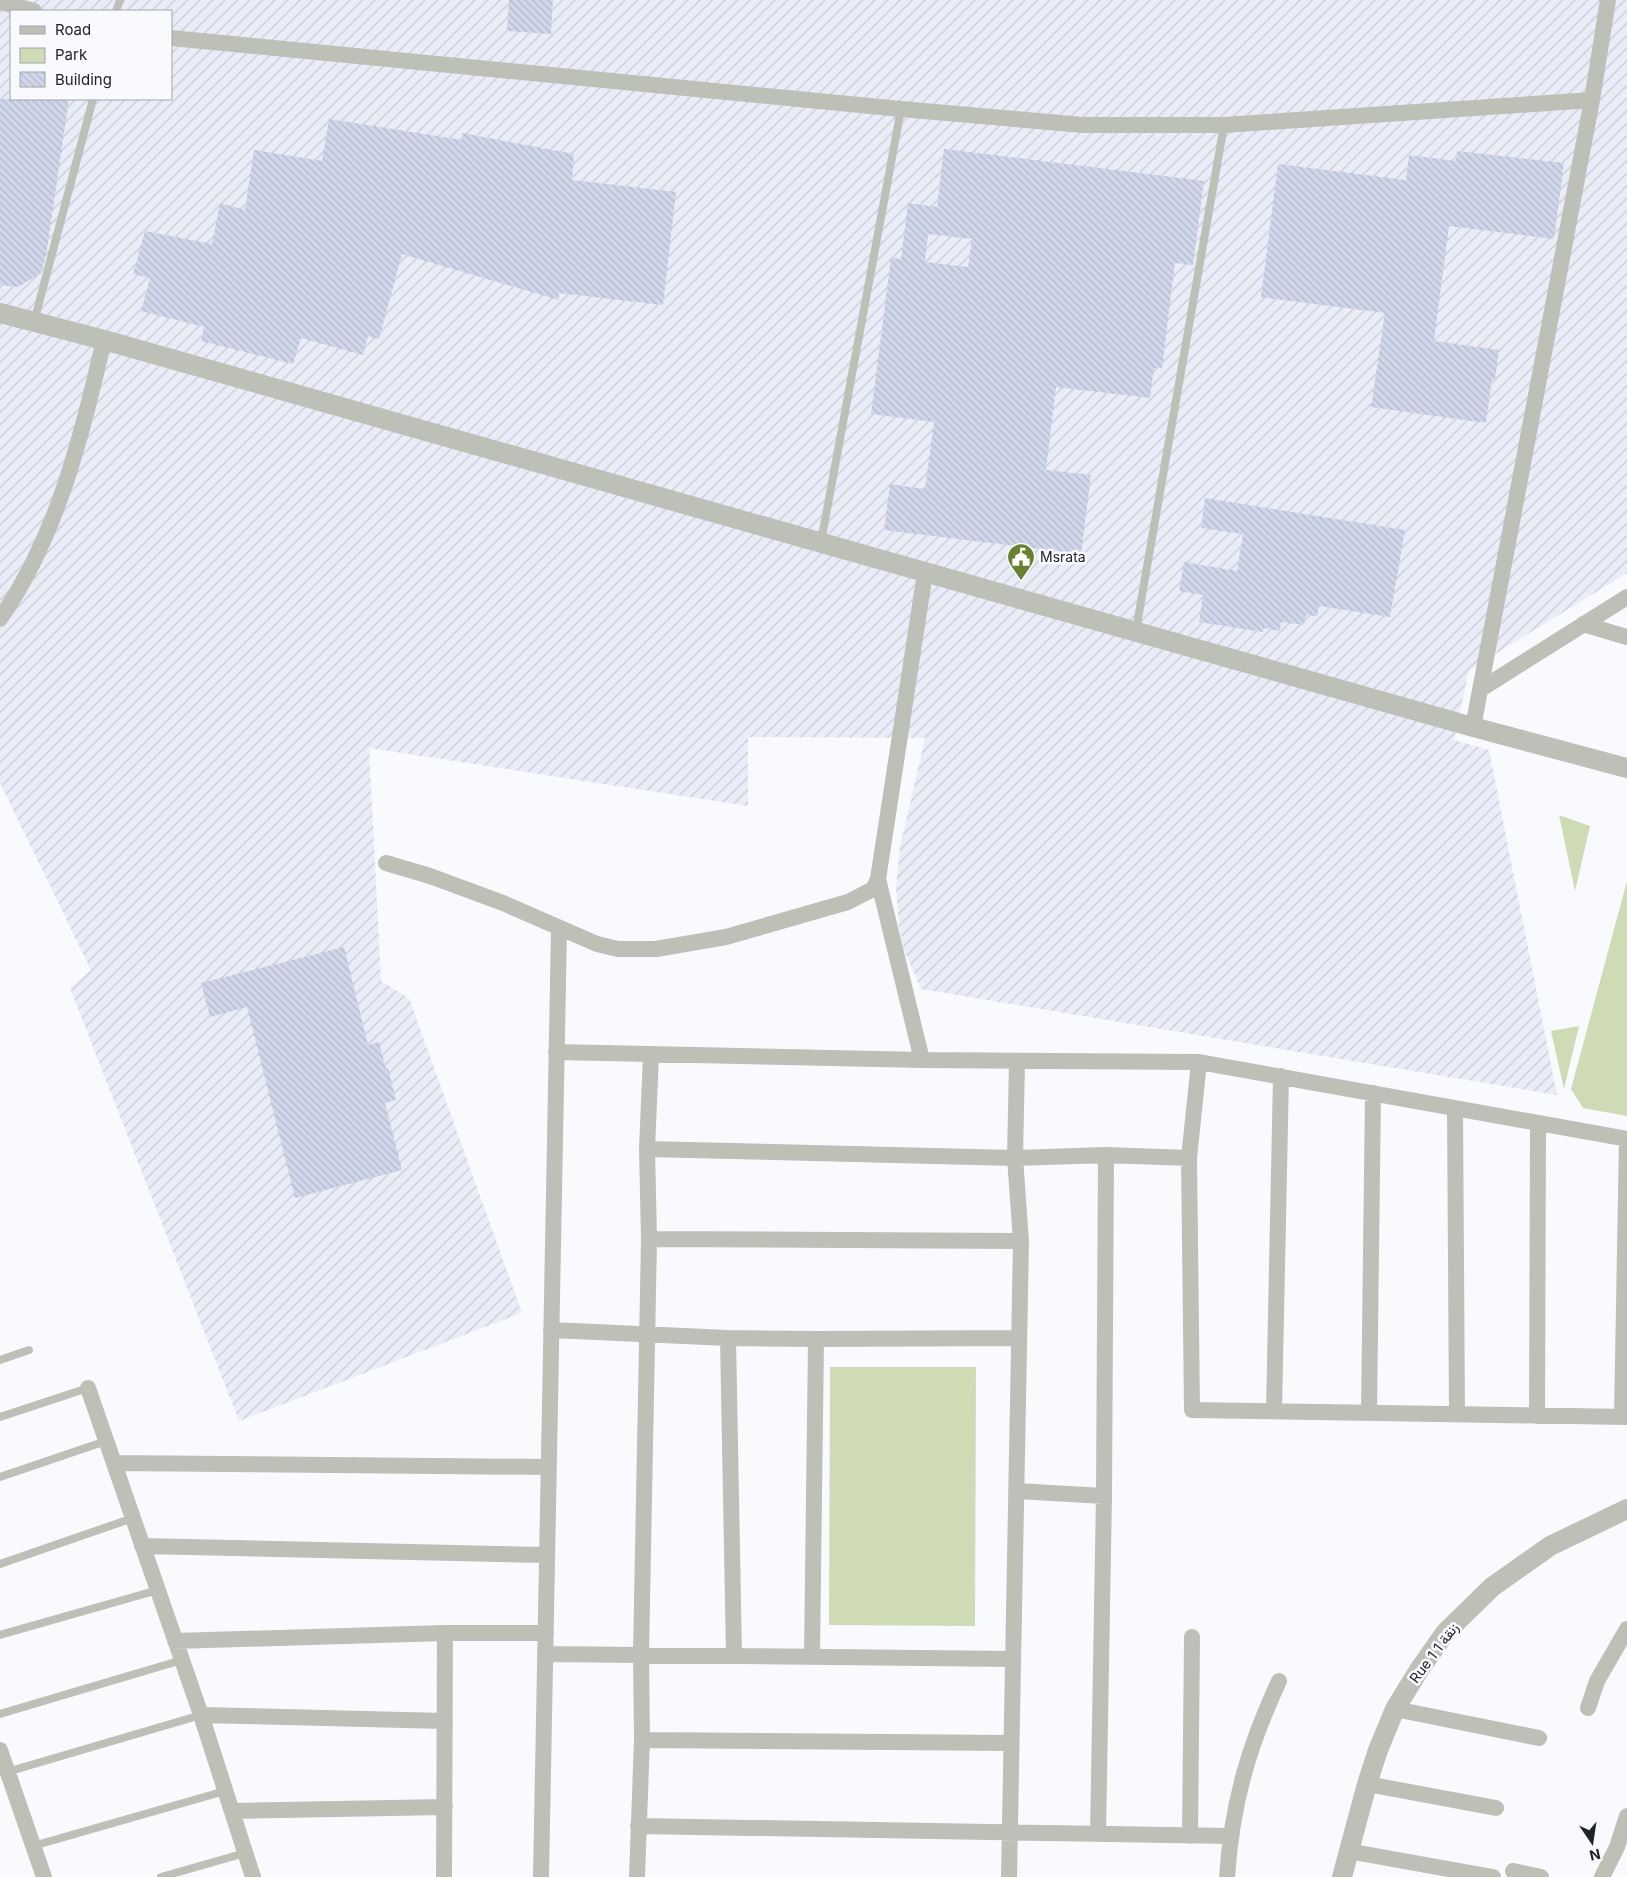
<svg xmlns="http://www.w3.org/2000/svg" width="1627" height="1877" viewBox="0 0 1627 1877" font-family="Inter,Vazirmatn,sans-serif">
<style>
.industrial{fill:url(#industrial-furrows);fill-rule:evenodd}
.green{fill:#cedbb5}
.building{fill:url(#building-back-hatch);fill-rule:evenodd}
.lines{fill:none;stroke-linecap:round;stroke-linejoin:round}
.service{stroke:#bdc0b7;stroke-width:8}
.minor{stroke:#bdc0b7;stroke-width:16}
.tertiary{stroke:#bdc0b7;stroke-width:20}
.labels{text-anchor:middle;stroke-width:5;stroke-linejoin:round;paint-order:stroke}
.poi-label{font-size:14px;fill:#21232a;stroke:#f9fafe;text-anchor:start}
.street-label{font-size:14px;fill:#21232a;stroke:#f9fafe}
</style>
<defs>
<pattern id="industrial-furrows" width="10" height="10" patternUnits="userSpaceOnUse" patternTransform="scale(1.25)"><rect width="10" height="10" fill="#eaedf8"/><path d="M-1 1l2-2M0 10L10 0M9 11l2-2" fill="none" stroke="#c8cbd5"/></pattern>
<pattern id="building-back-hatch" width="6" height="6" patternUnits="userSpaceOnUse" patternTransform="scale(1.25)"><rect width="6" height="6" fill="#d1d7ea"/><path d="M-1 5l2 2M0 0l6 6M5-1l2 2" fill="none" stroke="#b3b8c9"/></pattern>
</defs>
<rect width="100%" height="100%" fill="#f9fafe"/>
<path class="industrial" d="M0,0H1627V573L1469,670L1454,740L1489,750L1557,1095L921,989L904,950L899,929L896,887L900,847L925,738L748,737V806L369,748L381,981L409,998L522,1313L239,1421L70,988L91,970L0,783ZM11,11H171V99H11Z"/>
<path class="green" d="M1559,815L1590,826L1575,891Z
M1627,881V1116L1583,1108L1571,1089Z
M1579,1026L1564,1089L1551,1031Z
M830,1367H976L975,1626L829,1625Z"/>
<path class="building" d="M509,0H553L551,34L507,31Z
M0,99H69L46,256L41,273L18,287L0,285Z
M329,119L462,140V133L574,154L572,180L676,192L663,305L559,293V300L402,254L379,339L368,336L363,355L301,338L293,364L201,341L204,327L141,311L150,278L133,274L145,231L212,244L220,203L245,210L254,150L322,161Z
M944,149L1204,181L1193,265L1175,263L1162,368H1154L1150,398L1056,387L1046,470L1091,475L1081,554L884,530L890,484L925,489L934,422L871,414L891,258L901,259L908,203L937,207ZM928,234L972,239L968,267L925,262Z
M1457,151L1564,163L1554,239L1449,226L1434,341L1499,350L1495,379H1492L1486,423L1371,407L1385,313L1261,297L1278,164L1406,180L1409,155L1456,161Z
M1205,498L1405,530L1390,617L1319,606L1317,616L1306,615L1304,625L1281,622L1280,631L1264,628L1263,632L1199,622L1203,595L1179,591L1184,562L1237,571L1243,534L1201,528Z
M344,947L368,1045L379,1042L386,1069L388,1068L396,1100L385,1103L402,1170L295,1198L247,1007L210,1017L201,983Z"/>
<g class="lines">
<path class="service" d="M116,11L120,0
M34,322L93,99
M821,542L901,109
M1136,630L1224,125
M0,1360L29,1350
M0,1417L88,1388
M0,1477L106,1441
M0,1564L133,1518
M0,1635L158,1590
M0,1714L182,1660
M7,1772L201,1715
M33,1846L225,1791
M161,1877L245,1853"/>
<path class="minor" d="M0,2L34,11
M171,38L901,109L1083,125H1224L1592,100
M0,619C58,535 81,437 104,340
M1583,624L1627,637
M1481,689L1627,597
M1473,727L1592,100L1608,0
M386,863L430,876L503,903L597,944L618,949H656L726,937L848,902L873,889L878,879L925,573
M878,879L922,1060
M556,1052L922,1060L1199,1062L1627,1139
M1199,1062L1189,1158L1192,1410L1627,1417
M1455,1109L1457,1414
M647,1149L1015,1158L1106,1155L1189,1158
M649,1239L1021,1241
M551,1330L728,1338L816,1339L1019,1338
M728,1338L734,1655
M88,1388L201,1715L253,1877
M1274,1411L1281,1076
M1369,1413L1373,1093
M1537,1416L1538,1124
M1622,1417L1627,1139
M114,1463L549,1467
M1016,1491L1104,1496
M142,1546L547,1555
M175,1641L445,1633H546
M545,1654L1013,1659
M812,1655L816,1339
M1588,1708L1597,1681L1627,1629
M1395,1709L1539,1738
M201,1715L445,1721
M642,1740L1011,1743
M0,1750L44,1877
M1367,1784L1496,1808
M232,1811L445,1807
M638,1826L1230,1836
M1098,1834L1104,1496L1106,1155
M1190,1836L1192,1637
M1348,1851L1493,1877
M1513,1871L1541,1877
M444,1877L445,1633
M541,1877L559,929
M637,1877L642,1740L641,1654L649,1239L647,1149L651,1055
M1009,1877L1021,1241L1015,1158L1017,1061
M1227,1877C1232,1803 1248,1748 1279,1681
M1602,1877L1617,1847L1627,1816"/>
<path class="tertiary" d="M0,313L104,340L1473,727L1627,768
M1342,1877L1367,1784L1378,1750L1395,1709L1419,1670L1445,1633L1492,1587L1550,1546L1627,1509"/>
</g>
<defs>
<g id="civic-pin" transform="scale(1.4375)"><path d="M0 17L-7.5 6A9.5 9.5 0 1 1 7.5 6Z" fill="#6b7f30" stroke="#f9fafe"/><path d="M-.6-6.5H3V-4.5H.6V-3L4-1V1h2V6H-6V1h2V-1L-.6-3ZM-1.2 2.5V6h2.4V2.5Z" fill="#fff"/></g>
</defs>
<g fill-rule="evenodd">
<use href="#civic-pin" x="1021" y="557"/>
</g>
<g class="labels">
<g class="poi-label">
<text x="1040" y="562">Msrata</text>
</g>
<g class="street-label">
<text transform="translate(1434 1653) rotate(-53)" y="5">Rue 1 زنقة 1</text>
</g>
</g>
<rect x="10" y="10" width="162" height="90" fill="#f9fafe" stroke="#a3a4a9"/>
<rect x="20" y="26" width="25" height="8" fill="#bdc0b7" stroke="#a3a4a9"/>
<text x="55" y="35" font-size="15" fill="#21232a">Road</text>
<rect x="20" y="48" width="25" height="15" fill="#cedbb5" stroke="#a3a4a9"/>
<text x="55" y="60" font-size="15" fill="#21232a">Park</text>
<rect x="20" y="72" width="25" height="15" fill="url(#building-back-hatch)" stroke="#a3a4a9"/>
<text x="55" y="85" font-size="15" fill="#21232a">Building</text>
<g transform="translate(1592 1842) rotate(167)" stroke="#f9fafe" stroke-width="4" paint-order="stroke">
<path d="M0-4L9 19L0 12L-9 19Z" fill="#21232a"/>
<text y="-8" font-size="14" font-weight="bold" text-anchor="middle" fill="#21232a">N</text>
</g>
</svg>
